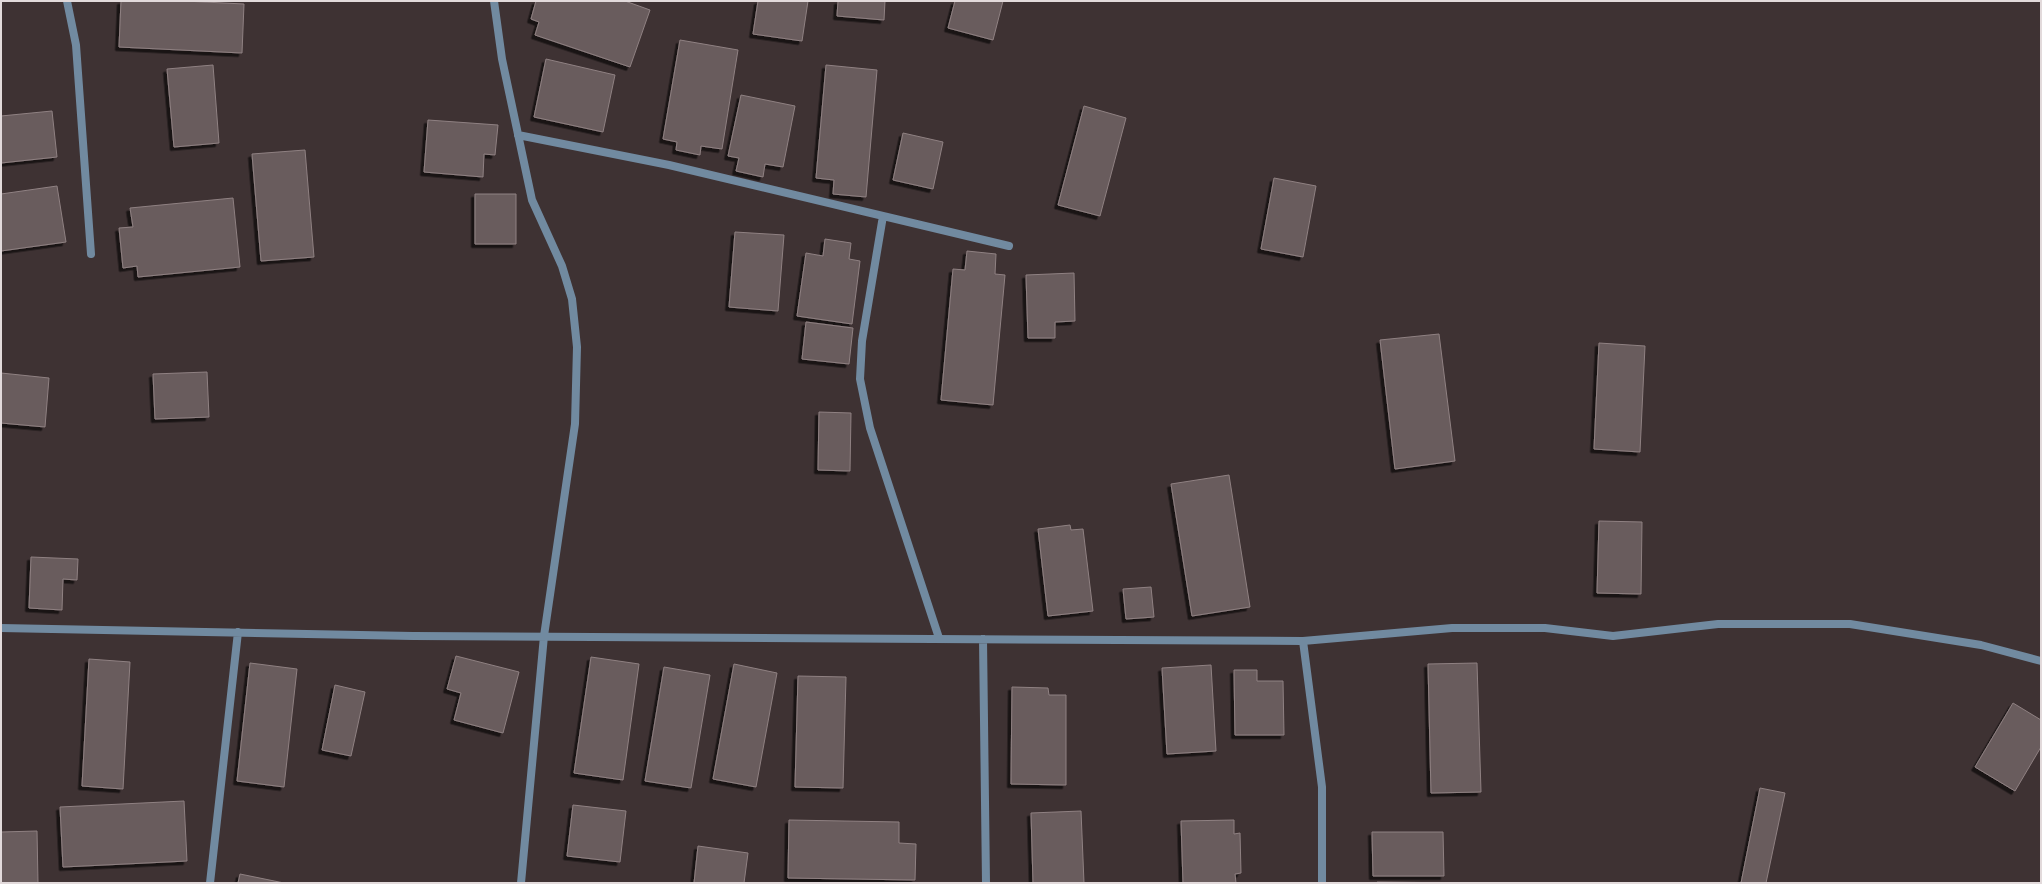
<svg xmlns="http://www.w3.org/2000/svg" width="2042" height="884" viewBox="0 0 2042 884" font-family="'Asap Condensed',sans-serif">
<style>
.building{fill:#695c5d;stroke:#8f8182;filter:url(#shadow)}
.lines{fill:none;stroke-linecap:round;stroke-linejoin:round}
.street{stroke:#718aa0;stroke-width:8}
</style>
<defs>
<filter id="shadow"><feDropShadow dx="-3.5" dy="3.5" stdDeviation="0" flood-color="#0009"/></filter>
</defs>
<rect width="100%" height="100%" fill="#3e3233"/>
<path class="building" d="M121,1H184L244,4L242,53L119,47Z
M536,1H625L650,10L630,67L535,35L539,22L531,19Z
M758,1H808L802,41L753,34Z
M838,1H885L884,20L837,16Z
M955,1H1003L993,40L948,28Z
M680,40L738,50L722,149L701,146L700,155L676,150L677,142L663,139Z
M546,59L615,75L603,132L534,117Z
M213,65L219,143L174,147L167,69Z
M826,65L877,70L866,197L833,194L834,180L816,178Z
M741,95L795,106L783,167L765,164L763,177L736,171L739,158L728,156Z
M1084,106L1126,118L1100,216L1058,205Z
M52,111L57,157L1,163V116Z
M428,120L498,125L495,155L484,154L483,177L424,172Z
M903,133L943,142L933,189L893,180Z
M305,150L314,257L261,261L252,154Z
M1274,178L1316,186L1303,257L1261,249Z
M57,186L66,242L1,251V194Z
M475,194H516V244H475Z
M233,198L240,267L138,277L137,266L123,268L119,228L133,227L130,208Z
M735,232L784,235L778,311L729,307Z
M825,239L851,243L849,259L860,261L852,324L797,316L806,253L823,256Z
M967,251L996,254L995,274L1005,275L993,405L941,400L953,269L965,270Z
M1074,273L1075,321L1055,322V338H1028L1026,275Z
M806,322L853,328L849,364L802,359Z
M1439,334L1455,461L1395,469L1380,340Z
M1599,343L1645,346L1640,452L1594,449Z
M207,372L209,417L155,419L153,374Z
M1,373L49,378L45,427L1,423Z
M819,412L851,413L850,471L818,470Z
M1229,475L1250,607L1192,616L1171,484Z
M1599,521L1642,522L1641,594L1597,593Z
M1070,525L1071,530L1083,529L1093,611L1048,616L1038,529Z
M31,557L78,559L77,580L63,579L62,610L29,608Z
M1151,587L1154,617L1126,619L1123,589Z
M456,656L519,672L503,733L454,720L461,693L447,689Z
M591,657L639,664L623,780L574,773Z
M89,659L130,662L123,789L82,786Z
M250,663L297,669L284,787L237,781Z
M1477,663L1481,792L1431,793L1428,664Z
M734,664L777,673L756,787L713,779Z
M1211,665L1216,751L1167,754L1162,668Z
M664,667L710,675L691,788L645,781Z
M1234,670H1257V681H1283L1284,735H1235Z
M798,676L846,677L843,788L795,787Z
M335,685L365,692L351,756L322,750Z
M1012,687L1048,688L1049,695H1066V785L1011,784Z
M2013,703L2041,720V747L2015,791L1975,767Z
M1760,788L1785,793L1766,883H1741Z
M184,801L187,861L63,867L60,807Z
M573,805L626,811L620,862L567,856Z
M1081,811L1084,883H1033L1031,813Z
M789,820L899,822V843L916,844L915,880L788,878Z
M1234,820V834L1240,833L1241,873L1235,874L1236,883H1183L1181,821Z
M37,831L38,883H1V832Z
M1372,832H1443L1444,876H1373Z
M698,846L748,853L744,883H694Z
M240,874L284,883H238Z
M1377,882L1466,883H1377Z"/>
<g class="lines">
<path class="street" d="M67,1L76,45L91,254
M494,1L502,59L532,200L562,266L572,299L577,347L575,424L544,636L521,883
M518,135L669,165L1009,246
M883,216L862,341L860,379L870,428L939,638
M1,628L413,636L1303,641L1452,628H1545L1613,636L1718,624H1850L1981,645L2041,661
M983,639L986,883
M1303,641L1322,787V883
M210,883L238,632"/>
</g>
<rect width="2042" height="884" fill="none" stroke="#e2dadb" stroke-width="4"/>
</svg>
